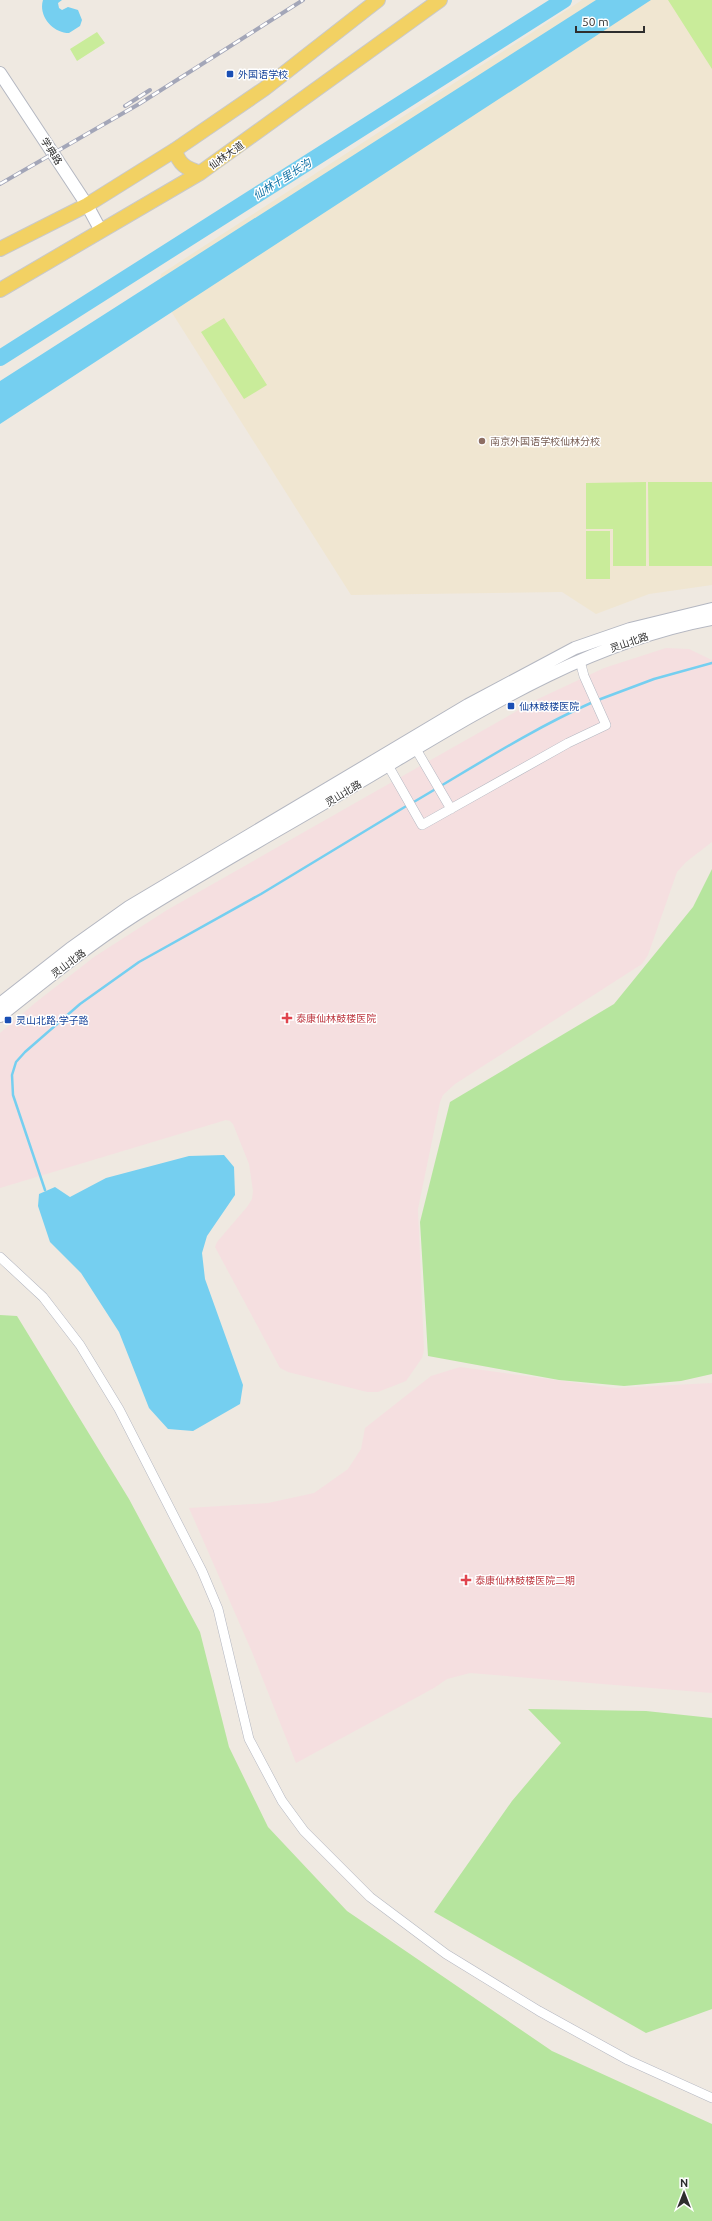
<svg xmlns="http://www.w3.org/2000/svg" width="712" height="2221" viewBox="0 0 712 2221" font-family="Ubuntu,'Noto Sans SC',sans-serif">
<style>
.education{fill:#f0e6d1}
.medical{fill:#f5dfe0}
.green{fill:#b6e59e}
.pitch{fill:#c9ec9a}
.water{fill:#75cff0}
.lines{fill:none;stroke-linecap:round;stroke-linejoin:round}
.stream{stroke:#75cff0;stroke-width:2.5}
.river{stroke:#75cff0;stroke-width:16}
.street-casing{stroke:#b4b7c1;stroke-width:10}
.secondary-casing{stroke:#b4b7c1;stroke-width:14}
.primary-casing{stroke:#c9c9c9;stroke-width:16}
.street{stroke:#fff;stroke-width:9}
.secondary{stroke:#fff;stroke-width:12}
.primary{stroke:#f2d163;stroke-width:14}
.rail-casing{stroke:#a3a6b8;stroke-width:4}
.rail{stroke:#fff;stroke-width:2.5;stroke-dasharray:8;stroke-linecap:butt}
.transit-dot{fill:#1a4fb4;stroke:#fff;stroke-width:1.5}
.education-dot{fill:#8d6e63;stroke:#fff;stroke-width:1.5}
.health-dot{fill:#e0444e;stroke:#fff;stroke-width:1.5}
.labels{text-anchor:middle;stroke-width:3;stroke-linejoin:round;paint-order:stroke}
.transit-label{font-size:10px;fill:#164399;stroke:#fff;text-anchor:start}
.street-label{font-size:10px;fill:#2e2e2e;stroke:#fff}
.education-label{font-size:10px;fill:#785e54;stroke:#fff;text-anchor:start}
.health-label{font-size:10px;fill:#be3a42;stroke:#fff;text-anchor:start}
.water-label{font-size:11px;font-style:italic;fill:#0d6fa3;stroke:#fff}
</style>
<rect width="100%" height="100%" fill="#efe9e1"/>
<path class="education" d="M582,0H712V585L649,594L596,614L562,592L351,595L162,297L158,286L161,274Z"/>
<path class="medical" d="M666,648L689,649L712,660V842L686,862L677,872L648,955L642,964L455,1084L443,1095L440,1102L418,1209L424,1350L422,1358L406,1381L378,1392H367L288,1372L280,1368L215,1247L217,1242L247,1207L252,1199L253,1191L249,1164L233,1124L230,1121L226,1120L0,1188V1033L35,1003L94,957L167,910L538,699L604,668Z
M460,1367L615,1388L712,1383V1693L470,1673L447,1679L434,1688L296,1763L252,1652L189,1508L268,1503L314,1493L348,1469L361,1449L365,1428L431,1376Z"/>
<path class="green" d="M712,869V1374L681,1381L624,1386L559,1380L428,1356L420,1222L450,1102L614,1004L693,907Z
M0,1315L17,1316L129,1499L200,1632L229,1747L268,1827L347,1911L552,2051L712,2124V2221H0Z
M528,1709L646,1711L712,1718V2009L646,2033L434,1912L512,1801L561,1743Z"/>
<path class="pitch" d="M668,0H712V69Z
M97,32L105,43L77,61L70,49Z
M224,318L267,385L244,399L201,332Z
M646,482V566H613V529H586V483Z
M648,482H712V566H649Z
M586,531H610V579H586Z"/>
<path class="water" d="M43,0H62L58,3L59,8L62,10L68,7L78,10L82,20L80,26L69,33C53,33 38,16 43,0Z
M596,0H651L0,424V381Z
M224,1155L234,1167L235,1195L207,1236L202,1253L205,1279L243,1385L240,1404L193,1431L168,1429L149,1408L119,1332L81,1273L50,1242L38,1206L39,1194L55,1187L70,1197L106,1178L189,1156Z"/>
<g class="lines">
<path class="stream" d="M598,700L654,679L712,663
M412,803C472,768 530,730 593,702
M45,1190L13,1095L12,1075L16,1062L25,1052L80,1004L139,962L261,894L408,805"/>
<path class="river" d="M0,358L564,0"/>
<g class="street-casing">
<path id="street" d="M413,744L451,809
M385,760L422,825L568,743L606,725L584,676L580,661
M0,1257L43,1297L80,1345L119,1409L202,1571L218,1609L249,1739L282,1801L304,1831L370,1897L446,1954L539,2011L628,2060L712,2098"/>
</g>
<g class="secondary-casing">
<path id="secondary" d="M0,73L87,205L101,231
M0,1004L70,949L129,907L468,705L575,648L630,629L712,609
M0,1016C44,981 88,945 135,915C205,871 277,831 348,789C464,721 578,644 712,619"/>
</g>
<g class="primary-casing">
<path id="primary" d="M175,150C179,165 186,168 200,173
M0,249L87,205L175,150L264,89L378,0
M0,290L200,173L440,0"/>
</g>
<use href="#street" class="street"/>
<use href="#secondary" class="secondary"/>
<use href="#primary" class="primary"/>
<g class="rail-casing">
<path id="rail" d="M125,106L150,90
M0,184L139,104L303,0"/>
</g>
<use href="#rail" class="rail"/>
</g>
<g class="transit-dot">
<rect x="226" y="70" width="8" height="8" rx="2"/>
<rect x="507" y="702" width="8" height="8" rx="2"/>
<rect x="4" y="1016" width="8" height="8" rx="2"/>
</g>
<circle class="education-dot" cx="482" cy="441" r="4"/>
<g class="health-dot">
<path d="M285 1012h4v4h4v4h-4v4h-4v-4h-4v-4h4z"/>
<path d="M464 1574h4v4h4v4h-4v4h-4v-4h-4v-4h4z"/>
</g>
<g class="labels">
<g class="transit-label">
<text x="238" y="78">外国语学校</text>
<text x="519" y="710">仙林鼓楼医院</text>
<text x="16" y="1024">灵山北路·学子路</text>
</g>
<g class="street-label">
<text transform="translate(52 151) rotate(57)" y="4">学典路</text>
<text transform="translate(226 155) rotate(-35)" y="4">仙林大道</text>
<text transform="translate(629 642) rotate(-19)" y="4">灵山北路</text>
<text transform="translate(343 793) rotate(-31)" y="4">灵山北路</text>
<text transform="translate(68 963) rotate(-37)" y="4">灵山北路</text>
</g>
<g class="education-label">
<text x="490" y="445">南京外国语学校仙林分校</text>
</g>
<g class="health-label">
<text x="296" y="1022">泰康仙林鼓楼医院</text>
<text x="475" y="1584">泰康仙林鼓楼医院二期</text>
</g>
<g class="water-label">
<text transform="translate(282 179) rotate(-32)" y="4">仙林十里长沟</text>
</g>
</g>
<g transform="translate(684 2193)" stroke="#ffffff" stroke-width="3" paint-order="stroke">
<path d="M0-3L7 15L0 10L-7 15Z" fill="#2e2e2e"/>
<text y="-6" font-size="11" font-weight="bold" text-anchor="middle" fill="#2e2e2e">N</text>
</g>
<path d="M576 26v6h68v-6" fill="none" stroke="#2e2e2e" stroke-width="2"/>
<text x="582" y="26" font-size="12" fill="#2e2e2e" stroke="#ffffff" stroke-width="3" paint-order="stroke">50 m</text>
</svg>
